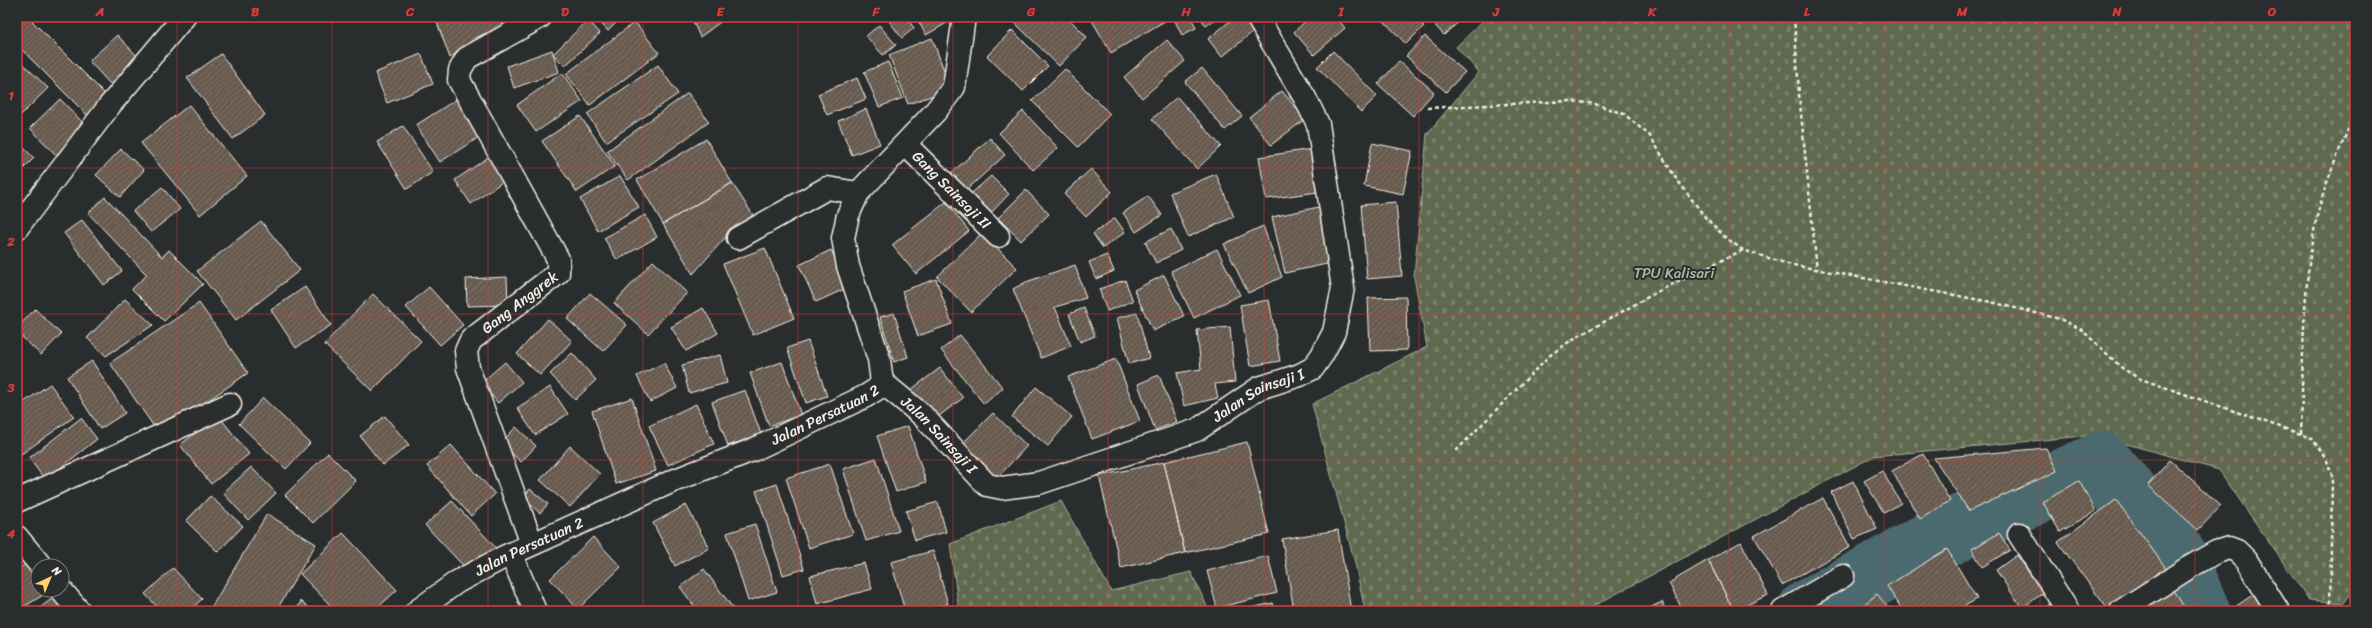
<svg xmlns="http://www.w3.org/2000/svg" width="2372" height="628" viewBox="0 0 2372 628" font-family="Sriracha,sans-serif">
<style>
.cemetery{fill:url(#cemetery-stones);stroke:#aaad9c}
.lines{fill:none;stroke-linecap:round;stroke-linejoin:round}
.river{stroke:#4c6a70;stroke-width:64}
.building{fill:url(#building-hatch);stroke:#f4f1e8}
.minor-casing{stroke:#f4f1e8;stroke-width:25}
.path{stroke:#f4f1e8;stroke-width:2.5;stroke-dasharray:4 3;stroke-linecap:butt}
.minor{stroke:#2a2d2e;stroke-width:22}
.grid{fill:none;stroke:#d93c3b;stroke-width:1;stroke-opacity:0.55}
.labels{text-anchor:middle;stroke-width:4;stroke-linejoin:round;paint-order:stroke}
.street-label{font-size:15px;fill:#f4f1e8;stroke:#2a2d2e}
.park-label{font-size:15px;fill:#b1b4a4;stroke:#2a2d2e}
.neatline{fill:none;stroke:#d93c3b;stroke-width:1.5}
.grid-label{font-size:13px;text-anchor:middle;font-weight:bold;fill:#d93c3b}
</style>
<defs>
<pattern id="cemetery-stones" width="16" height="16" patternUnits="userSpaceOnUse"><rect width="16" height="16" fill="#5f6950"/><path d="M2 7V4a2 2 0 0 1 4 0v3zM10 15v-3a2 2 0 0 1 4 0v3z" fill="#777f69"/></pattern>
<pattern id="building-hatch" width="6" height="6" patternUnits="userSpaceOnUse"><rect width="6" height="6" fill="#685a4f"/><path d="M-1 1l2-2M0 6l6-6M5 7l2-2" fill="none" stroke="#7e7268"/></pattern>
</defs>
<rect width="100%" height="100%" fill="#2a2d2e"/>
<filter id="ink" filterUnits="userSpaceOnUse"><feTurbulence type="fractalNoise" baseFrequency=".025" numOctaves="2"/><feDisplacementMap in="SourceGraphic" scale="8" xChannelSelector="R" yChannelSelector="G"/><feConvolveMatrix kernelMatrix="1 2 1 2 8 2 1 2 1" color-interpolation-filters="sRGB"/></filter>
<g filter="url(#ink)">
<path class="cemetery" d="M1487,17H2355V588L2344,603L2309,600L2219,470L2095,435L1874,456L1584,611H1365L1355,563L1312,404L1427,347L1414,277L1427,134L1479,72L1456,47Z
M1061,501L1111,591L1191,572L1209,611H959L950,544Z"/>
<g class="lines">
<path class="river" d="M1809,611L1975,519L2101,464L2169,545L2198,611"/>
</g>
<path class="building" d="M17,17H28L108,97L89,117L17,45Z
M435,17H518L519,19L475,38L450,58Z
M599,17H622L608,31L597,19Z
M691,17H727L700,37Z
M886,17H906L914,28L902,38Z
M916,17H957L926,35Z
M1017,17H1067L1087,37L1059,66L1013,21Z
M1090,17H1167L1168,19L1111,53Z
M1179,17H1191L1196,28L1182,35L1174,19Z
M1200,17H1218L1206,26Z
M1235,17H1247L1256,29L1222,57L1208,39Z
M1310,17H1336L1345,28L1314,55L1294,32Z
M1380,17H1415L1424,26L1406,44Z
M1427,17H1462L1463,18L1444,35Z
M588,20L600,33L565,66L553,54Z
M635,22L659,53L590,105L566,74Z
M879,25L896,45L883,55L866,36Z
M1012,30L1048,66L1023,91L987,56Z
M117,35L140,59L112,86L89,61Z
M1425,36L1465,72L1446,92L1406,56Z
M932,38L951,89L908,104L889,55Z
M1167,40L1185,61L1142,98L1124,77Z
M552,50L559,72L514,88L507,66Z
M1333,51L1377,96L1361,112L1317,67Z
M221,54L265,115L233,139L187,78Z
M421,54L433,84L387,103L375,73Z
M19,60L48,88L17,119V63Z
M1399,61L1434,92L1413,116L1378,84Z
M888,62L903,98L879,107L864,72Z
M658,65L678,94L606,142L587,114Z
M1202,68L1242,116L1225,130L1185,82Z
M1065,69L1110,114L1078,147L1032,101Z
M562,73L582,101L536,132L517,105Z
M857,78L866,99L827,115L818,94Z
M1282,91L1305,119L1271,145L1249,117Z
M688,93L709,122L628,180L607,151Z
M460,97L484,134L440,162L416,125Z
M1177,97L1221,146L1197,169L1152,119Z
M60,99L87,127L57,156L30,128Z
M189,105L247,176L200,215L141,143Z
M866,109L880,144L852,155L838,121Z
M1023,111L1058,148L1033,170L999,133Z
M580,116L615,166L577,192L542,141Z
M403,126L433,172L407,189L377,142Z
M990,138L1005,155L963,193L948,176Z
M706,139L732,183L663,224L637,180Z
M17,141L34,158L17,175Z
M1372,143L1412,151L1403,194L1364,186Z
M121,149L144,170L120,197L96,175Z
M1312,149L1318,192L1266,199L1259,157Z
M493,154L509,177L471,204L455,180Z
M1091,169L1112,192L1086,217L1064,194Z
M1216,174L1234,217L1188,237L1170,193Z
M620,176L639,207L598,231L580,199Z
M991,176L1009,194L991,213L972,193Z
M732,183L753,215L723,240L693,274L663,224Z
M162,187L180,209L151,232L133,211Z
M1026,190L1049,214L1021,241L998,218Z
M1148,196L1162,215L1136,232L1123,213Z
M105,197L162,257L169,250L203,284L164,321L132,289L147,275L88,213Z
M946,202L969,231L916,274L892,245Z
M1396,202L1402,276L1367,279L1361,205Z
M1323,206L1336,262L1285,273L1272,217Z
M645,215L657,237L617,260L604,238Z
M1115,218L1125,232L1103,248L1093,234Z
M82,220L122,271L104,285L64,233Z
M261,221L300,270L236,320L197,271Z
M1263,226L1282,277L1248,293L1224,244Z
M1171,229L1181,250L1156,263L1145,242Z
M982,233L1017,268L971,312L937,277Z
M765,248L794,318L753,335L723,264Z
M1217,249L1240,295L1194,318L1171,271Z
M831,250L849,287L816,302L799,265Z
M1107,255L1114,271L1096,279L1089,262Z
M653,261L687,293L648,334L614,303Z
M1075,265L1086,298L1055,307L1071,346L1041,358L1013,289L1026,282Z
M1164,275L1184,316L1153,331L1134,290Z
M507,277L508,305L467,306L466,279Z
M936,279L952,324L918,336L902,291Z
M1125,280L1133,301L1107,311L1099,289Z
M305,287L331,325L296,348L271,310Z
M429,287L463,325L440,345L406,307Z
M590,293L627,325L603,351L567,319Z
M373,294L421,341L372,391L324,344Z
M1406,297L1407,350L1370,351L1368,298Z
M125,299L153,325L106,356L87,338Z
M1269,300L1280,361L1250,366L1240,305Z
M199,303L248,373L159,434L110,363Z
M703,308L718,333L686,351L671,327Z
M1084,308L1095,336L1080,342L1069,314Z
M35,309L61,334L41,355L17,332V328Z
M894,313L908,357L894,362L880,317Z
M1137,313L1149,358L1129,364L1117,318Z
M548,319L572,341L540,375L517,354Z
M1230,327L1235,382L1215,384L1218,398L1184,406L1177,373L1201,369L1197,330Z
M960,335L1003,388L984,404L941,350Z
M808,341L827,396L806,403L787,348Z
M572,353L596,380L575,400L550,374Z
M720,355L727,383L689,393L682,365Z
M1116,359L1140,421L1092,439L1068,377Z
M92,361L125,413L100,429L67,377Z
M505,362L522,382L498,403L481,383Z
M782,362L801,415L769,426L750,373Z
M664,363L677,388L650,402L637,376Z
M940,368L963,398L931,422L908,392Z
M1159,375L1177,422L1155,430L1138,384Z
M50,384L74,417L17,457V407Z
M550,387L568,414L535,435L517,408Z
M1036,387L1072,417L1048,446L1012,417Z
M745,390L761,434L728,446L712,402Z
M263,398L310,443L286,469L239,424Z
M632,398L656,471L616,484L592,411Z
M696,404L714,444L668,465L649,426Z
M993,413L1027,446L995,480L960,446Z
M218,415L249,454L211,484L180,445Z
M385,416L409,445L383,465L360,436Z
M81,418L97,439L45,480L29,458Z
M908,426L926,482L896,492L877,436Z
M516,427L536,446L521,462L501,443Z
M1247,442L1269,534L1185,553L1164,462Z
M451,445L495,494L471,516L427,466Z
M570,446L600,474L570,507L540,480Z
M2046,448L2057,471L1969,511L1934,458Z
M328,453L356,481L313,523L285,495Z
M1923,454L1950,501L1920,519L1892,471Z
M876,458L899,531L866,541L843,469Z
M2170,460L2221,506L2198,530L2148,485Z
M1164,462L1185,553L1121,568L1099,476Z
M830,464L853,534L809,548L786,478Z
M251,467L276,493L248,520L223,493Z
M1882,471L1901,503L1884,513L1864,481Z
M1853,481L1877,529L1854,539L1831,492Z
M2079,481L2096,511L2060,532L2043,502Z
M777,484L804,569L783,575L756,491Z
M530,489L548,504L540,513L523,498Z
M210,496L243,526L218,552L186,521Z
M1823,498L1850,547L1782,585L1754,536Z
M2116,500L2168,571L2113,611H2109L2058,542Z
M452,501L496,548L470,573L425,525Z
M938,502L946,532L915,540L906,511Z
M686,505L709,548L675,566L653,523Z
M267,514L316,544L276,611H209Z
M755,524L777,592L748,601L727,533Z
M1338,530L1351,611H1294L1282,539Z
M343,533L397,590L374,611H336L300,574Z
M1999,533L2010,550L1982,567L1972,549Z
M593,537L621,567L578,609L550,579Z
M1741,542L1768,595L1734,611L1708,560Z
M1947,549L1977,599L1956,611H1903L1887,586Z
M933,551L948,604L921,611H905L891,562Z
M2017,555L2043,593L2022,608L1996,570Z
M1268,556L1277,593L1217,608L1207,571Z
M1708,560L1734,611H1683L1669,583Z
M29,562L38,576V590L48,592L17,611V570Z
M864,563L872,589L817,604L810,576Z
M173,568L202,599L189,611H161L145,594Z
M704,569L735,611H698L680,587Z
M2174,590L2186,611H2139Z
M58,594L71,611H36Z
M1877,594L1891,611H1856Z
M2254,594L2265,611H2229Z
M301,601L313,611H296Z
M1662,602L1666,611H1643Z
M1273,603L1275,611H1238Z
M2051,604L2055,611H2039Z"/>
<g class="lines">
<g class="minor-casing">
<g id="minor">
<path id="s1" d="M906,145L998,236"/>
<path d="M17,228L110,105L184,17"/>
<path d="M738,238L827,188L858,193"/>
<path id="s2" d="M882,382L922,415L987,485L1002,488L1039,483L1197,430L1259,388L1300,375L1313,368L1322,355L1334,332L1343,288L1318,124L1305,98L1257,17"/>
<path d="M17,501L230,404"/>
<path d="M2019,534L2068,611"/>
<path d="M17,537L41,566"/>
<path id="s3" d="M532,544L468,368L466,351L471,340L558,273V259L459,80L460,70L467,58L540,17"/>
<path d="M511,554L535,611"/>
<path d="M61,590L79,611"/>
<path id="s4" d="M417,611L457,582L504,557L673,481L755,449L866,396L877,389L882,382L879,359L848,266L843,238L848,215L858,193L935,112L954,87L964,17"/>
<path d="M1783,611L1843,576"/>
<path d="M2121,611L2188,568L2216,552L2229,548L2237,551L2246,560L2278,611"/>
</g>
</g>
<path class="path" d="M1794,17L1799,94L1817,270
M1427,108L1570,101L1595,104L1624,114L1650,136L1675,177L1705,217L1726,238L1743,250L1788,264L1991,302L2060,319L2082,330L2122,368L2138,378L2312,438L2327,461L2332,475L2330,611
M2301,434C2303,366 2302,297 2314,231C2321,190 2339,152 2355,113
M1456,451L1549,356L1570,341L1657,292L1743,250"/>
<use href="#minor" class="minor"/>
</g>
</g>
<path class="grid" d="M177,17V611M332,17V611M488,17V611M643,17V611M798,17V611M953,17V611M1108,17V611M1264,17V611M1419,17V611M1574,17V611M1729,17V611M1884,17V611M2040,17V611M2195,17V611M17,168H2355M17,314H2355M17,460H2355"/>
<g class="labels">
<g class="street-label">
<text dy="5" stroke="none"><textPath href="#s1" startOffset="64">Gang Sainsaji II</textPath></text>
<text dy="5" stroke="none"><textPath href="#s3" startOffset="278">Gang Anggrek</textPath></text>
<text dy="5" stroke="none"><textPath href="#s2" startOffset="438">Jalan Sainsaji I</textPath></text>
<text dy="5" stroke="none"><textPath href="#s4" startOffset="454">Jalan Persatuan 2</textPath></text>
<text dy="5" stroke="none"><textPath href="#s2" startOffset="78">Jalan Sainsaji I</textPath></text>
<text dy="5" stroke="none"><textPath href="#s4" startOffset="130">Jalan Persatuan 2</textPath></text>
</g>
<g class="park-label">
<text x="1674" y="278">TPU Kalisari</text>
</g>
</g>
<rect width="2372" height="628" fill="none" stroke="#2a2d2e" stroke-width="44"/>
<g transform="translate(50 578) rotate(44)"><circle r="19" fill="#2a2d2e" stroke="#7b7b78"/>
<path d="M0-3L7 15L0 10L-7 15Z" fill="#ffd166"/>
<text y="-6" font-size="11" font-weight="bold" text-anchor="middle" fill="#f4f1e8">N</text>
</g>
<rect x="22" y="22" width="2328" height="584" class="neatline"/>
<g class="grid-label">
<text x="100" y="16">A</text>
<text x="255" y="16">B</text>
<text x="410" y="16">C</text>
<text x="565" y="16">D</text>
<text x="720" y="16">E</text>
<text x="876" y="16">F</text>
<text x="1031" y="16">G</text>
<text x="1186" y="16">H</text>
<text x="1341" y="16">I</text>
<text x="1496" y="16">J</text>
<text x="1652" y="16">K</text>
<text x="1807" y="16">L</text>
<text x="1962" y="16">M</text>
<text x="2117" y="16">N</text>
<text x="2272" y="16">O</text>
<text x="11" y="100">1</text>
<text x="11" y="246">2</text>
<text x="11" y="392">3</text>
<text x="11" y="538">4</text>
</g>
</svg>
